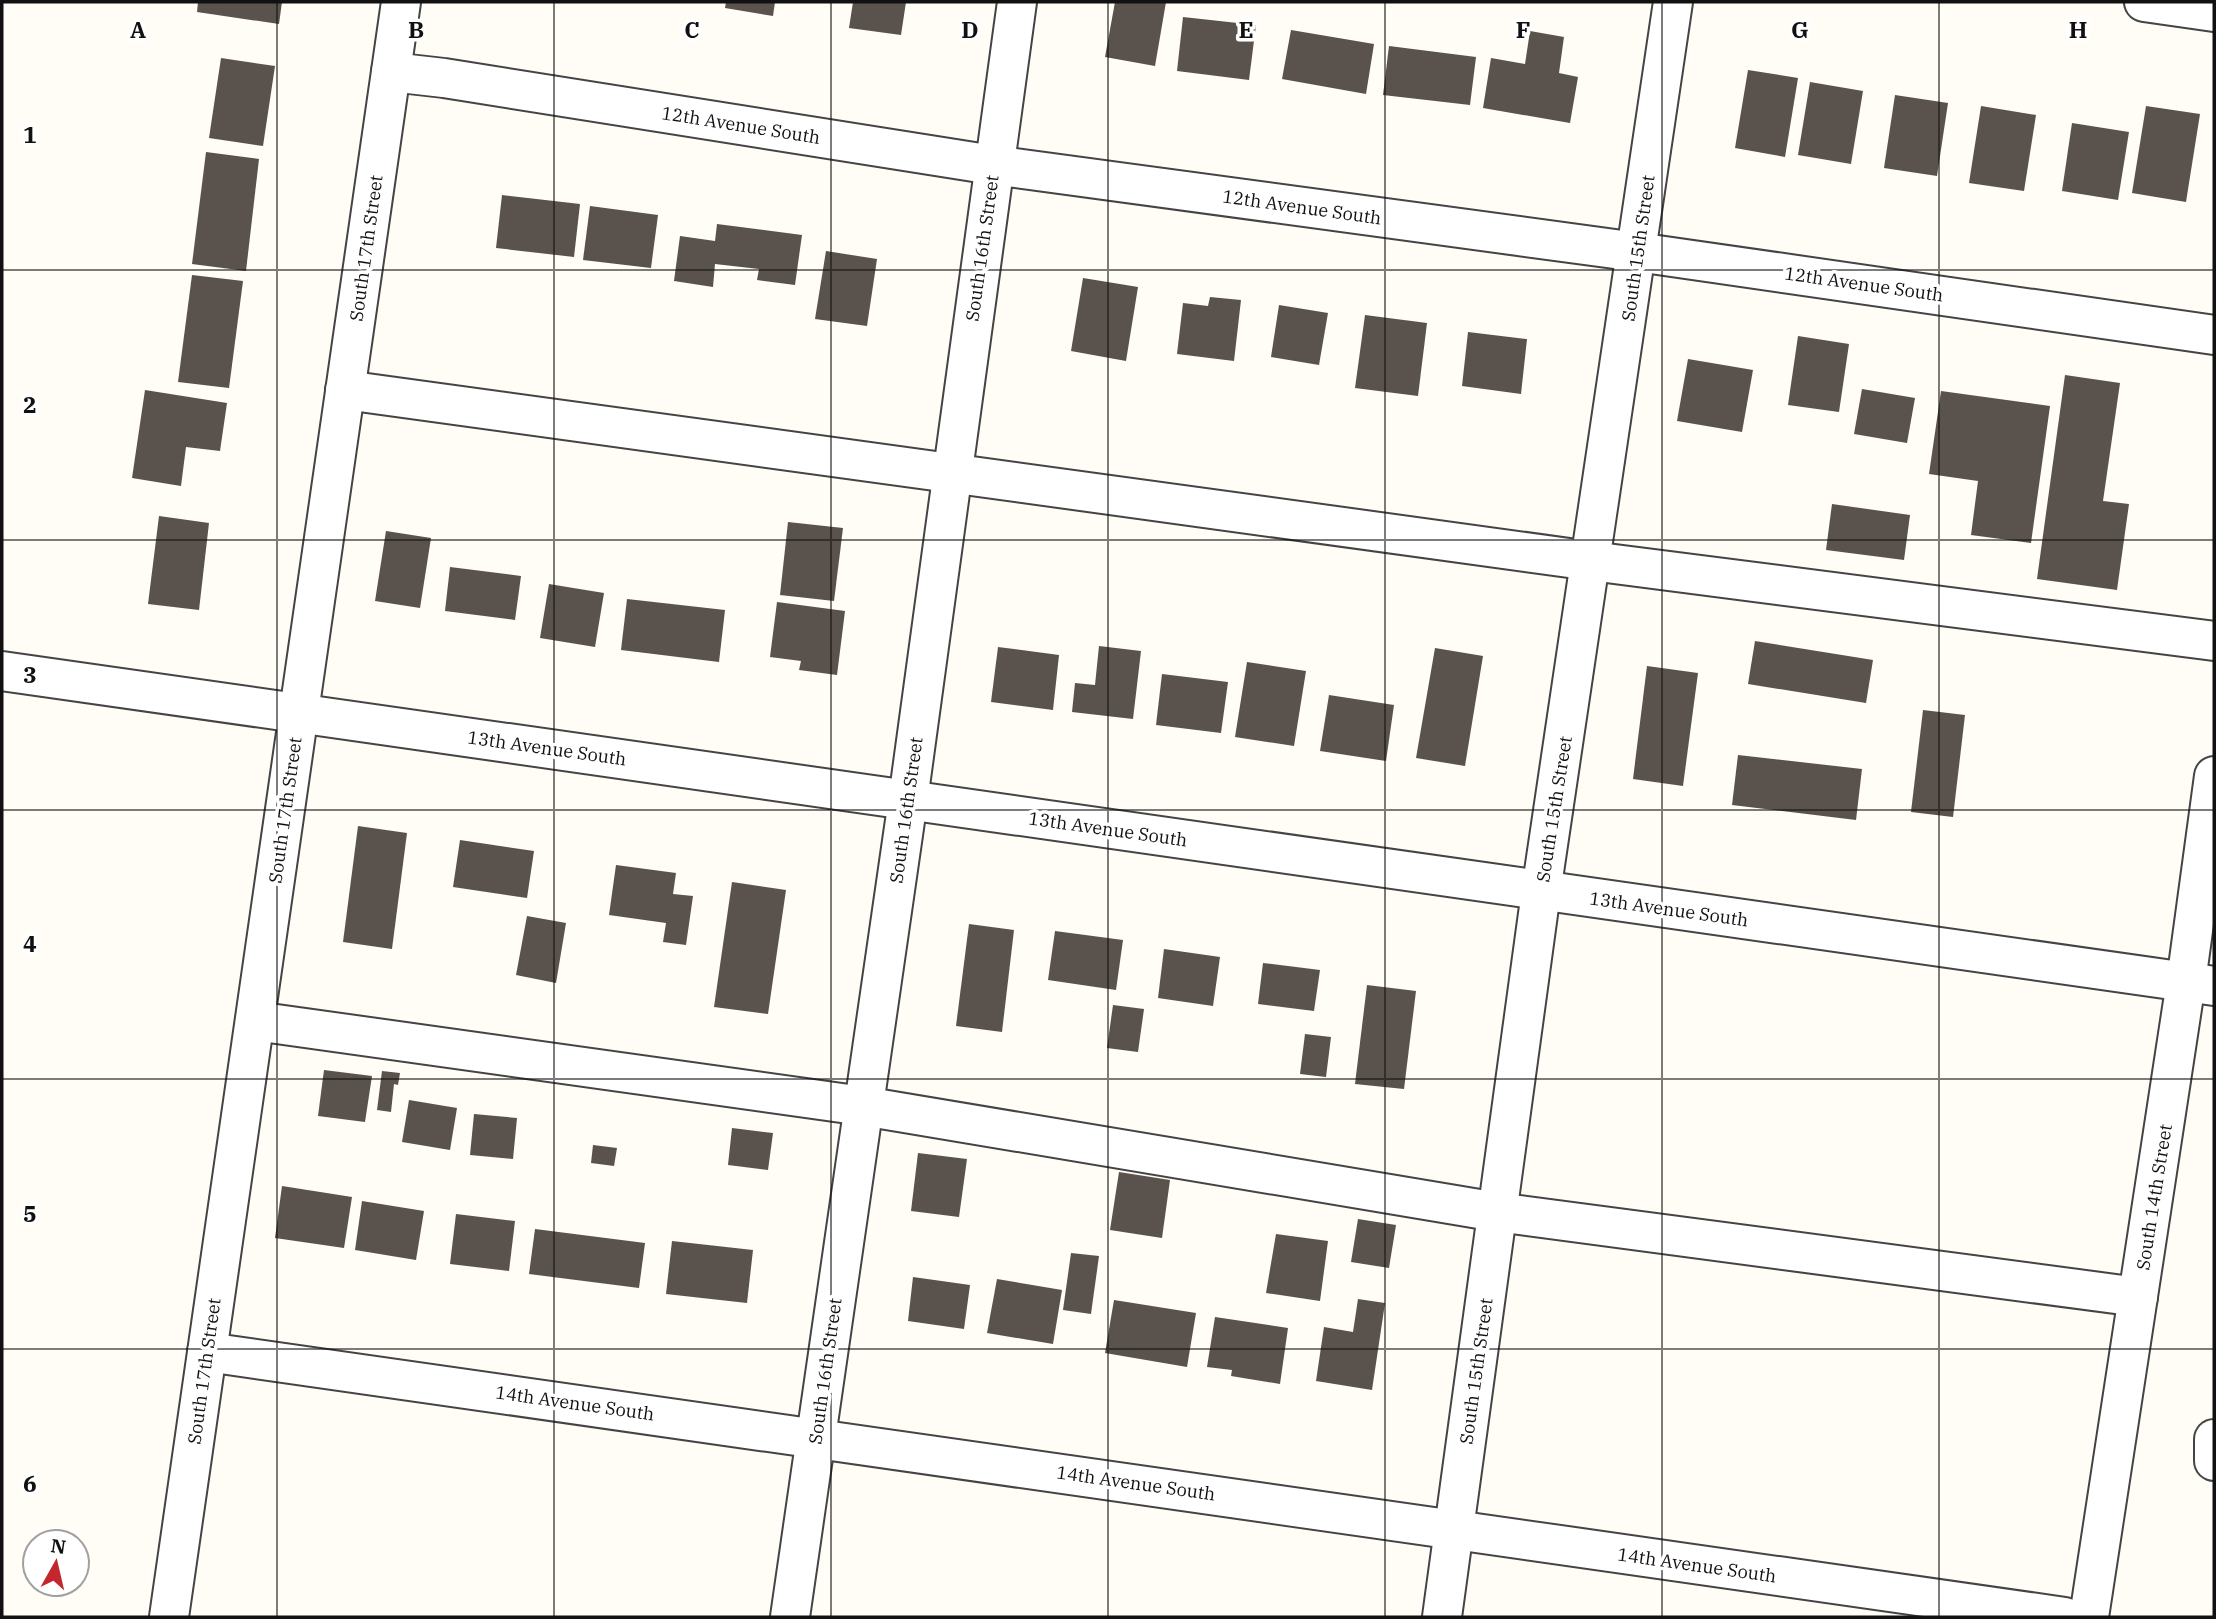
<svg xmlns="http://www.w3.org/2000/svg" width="2216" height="1619" font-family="'IBM Plex Serif',serif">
	<rect width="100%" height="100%" fill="#fffdf5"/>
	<g fill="#5a524d">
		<polygon points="198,2 282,2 279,24 197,12"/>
		<polygon points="726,2 775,2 773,16 725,8"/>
		<polygon points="853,2 906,2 901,35 849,28"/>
		<polygon points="1115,2 1166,2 1155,66 1105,57"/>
		<polygon points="1183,17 1256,25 1249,80 1177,71"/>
		<polygon points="1291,30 1374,44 1366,94 1282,79"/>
		<polygon points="1530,31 1564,37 1559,73 1578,77 1570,123 1483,108 1491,58 1525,64"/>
		<polygon points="1389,46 1476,57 1470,105 1383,95"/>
		<polygon points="221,58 275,66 263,146 209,138"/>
		<polygon points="1748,70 1798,78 1785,157 1735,148"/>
		<polygon points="1810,82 1863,91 1851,164 1798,155"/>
		<polygon points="1895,95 1948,103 1937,176 1884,168"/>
		<polygon points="1981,106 2036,115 2024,191 1969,183"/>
		<polygon points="2146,106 2200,114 2186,202 2132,193"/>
		<polygon points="2072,123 2129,132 2118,200 2062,191"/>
		<polygon points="206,152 259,159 246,271 192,264"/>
		<polygon points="502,195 580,204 574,257 496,248"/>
		<polygon points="590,206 658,215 651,268 583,260"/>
		<polygon points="717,224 802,235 795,285 757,280 759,269 715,264 713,287 674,281 680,236 715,241"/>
		<polygon points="826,251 877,259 867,326 815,319"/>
		<polygon points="192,275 243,281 229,388 178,382"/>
		<polygon points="1083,278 1138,287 1126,361 1071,351"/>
		<polygon points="1210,297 1241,300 1234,361 1177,354 1183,303 1208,306"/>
		<polygon points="1279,305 1328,313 1319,365 1271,357"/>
		<polygon points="1365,315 1427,323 1418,396 1355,388"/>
		<polygon points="1468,332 1527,339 1521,394 1462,386"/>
		<polygon points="1798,336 1849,344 1839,412 1788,405"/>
		<polygon points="1688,359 1753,370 1742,432 1677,421"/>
		<polygon points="2065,375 2120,383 2103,501 2129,504 2117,590 2037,579"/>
		<polygon points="1862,389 1915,398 1907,443 1854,434"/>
		<polygon points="145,390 227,403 220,451 186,447 181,486 132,478"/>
		<polygon points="1941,391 2050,406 2031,543 1971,535 1978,481 1929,474"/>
		<polygon points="1832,504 1910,515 1904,560 1826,550"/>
		<polygon points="159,516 209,523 199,610 148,604"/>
		<polygon points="788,522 843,528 834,601 780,595"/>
		<polygon points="386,531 431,538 420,608 375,601"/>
		<polygon points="450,567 521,576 515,620 445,611"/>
		<polygon points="549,584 604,593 595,647 540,638"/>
		<polygon points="627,599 725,610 719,662 621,650"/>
		<polygon points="777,602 845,611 837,675 799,670 801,661 770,657"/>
		<polygon points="1755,641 1873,660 1866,703 1748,684"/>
		<polygon points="1099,646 1141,651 1133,719 1072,712 1075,683 1095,685"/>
		<polygon points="998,647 1059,655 1053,710 991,702"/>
		<polygon points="1435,648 1483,656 1465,766 1416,758"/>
		<polygon points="1247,662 1306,671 1294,746 1235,737"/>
		<polygon points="1647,666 1698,673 1683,786 1633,779"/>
		<polygon points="1162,674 1228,682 1221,733 1156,725"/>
		<polygon points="1329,695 1394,705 1386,761 1320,751"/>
		<polygon points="1923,710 1965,715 1953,817 1911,812"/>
		<polygon points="1738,755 1862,769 1856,820 1732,805"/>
		<polygon points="358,826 407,833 392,949 343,942"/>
		<polygon points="460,840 534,851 527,898 453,887"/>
		<polygon points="616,865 676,873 673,894 693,896 686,945 663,942 666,923 609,915"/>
		<polygon points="732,882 786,890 768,1014 714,1007"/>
		<polygon points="527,916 566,923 556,983 516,975"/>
		<polygon points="969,924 1014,930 1002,1032 956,1026"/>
		<polygon points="1055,931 1123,940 1116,990 1048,980"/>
		<polygon points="1164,949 1220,957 1213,1006 1158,998"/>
		<polygon points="1263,963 1320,970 1314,1011 1258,1004"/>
		<polygon points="1367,985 1416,991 1404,1089 1355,1084"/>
		<polygon points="1113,1005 1144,1009 1138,1052 1107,1048"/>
		<polygon points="1305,1034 1331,1037 1326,1077 1300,1074"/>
		<polygon points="324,1070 372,1076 365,1122 318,1116"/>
		<polygon points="382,1071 400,1073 398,1085 394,1084 391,1112 377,1110"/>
		<polygon points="409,1100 457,1108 450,1150 402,1142"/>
		<polygon points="474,1114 517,1118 513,1159 470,1155"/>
		<polygon points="732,1128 773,1133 768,1170 728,1165"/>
		<polygon points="593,1145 617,1148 614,1166 591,1163"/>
		<polygon points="918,1153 967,1159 959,1217 911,1211"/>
		<polygon points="1119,1172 1170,1180 1162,1238 1110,1230"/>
		<polygon points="282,1186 352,1197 344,1248 275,1238"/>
		<polygon points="362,1201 424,1211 416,1260 355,1250"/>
		<polygon points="456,1214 515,1221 509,1271 450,1264"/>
		<polygon points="1358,1219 1396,1225 1389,1268 1351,1262"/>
		<polygon points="535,1229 645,1243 639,1288 529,1274"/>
		<polygon points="1276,1234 1328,1241 1320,1301 1266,1293"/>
		<polygon points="672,1241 753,1250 747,1303 666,1294"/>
		<polygon points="1071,1253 1099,1256 1091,1314 1063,1310"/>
		<polygon points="913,1277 970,1285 964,1329 908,1321"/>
		<polygon points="997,1279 1062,1290 1053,1344 987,1333"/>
		<polygon points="1358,1299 1385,1303 1372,1390 1316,1381 1324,1327 1353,1332"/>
		<polygon points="1114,1300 1196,1313 1187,1367 1105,1353"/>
		<polygon points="1215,1317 1288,1328 1280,1384 1231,1376 1232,1370 1207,1367"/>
	</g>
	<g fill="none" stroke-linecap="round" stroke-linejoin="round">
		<defs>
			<g id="minor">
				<polyline points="2144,2 2214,12"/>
				<polyline points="391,72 444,78 993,165 1637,252 2214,335"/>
				<polyline points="345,390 1591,561 2214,641"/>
				<polyline points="2,671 2214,986"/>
				<polyline points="255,1021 863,1106 1497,1212 2138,1297"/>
				<polyline points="207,1352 2065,1617"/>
				<polyline points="2214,1439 2214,1461"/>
				<polyline points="169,1617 401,2"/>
				<polyline points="790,1617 908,800 1017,2"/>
				<polyline points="1442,1617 1541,892 1673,2"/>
				<polyline points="2089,1617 2186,982 2214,776"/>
			</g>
		</defs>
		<use href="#minor" stroke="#444" stroke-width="42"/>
		<use href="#minor" stroke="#fff" stroke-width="38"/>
	</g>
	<path fill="none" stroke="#111" stroke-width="2" stroke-opacity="0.55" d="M277,2V1617M554,2V1617M831,2V1617M1108,2V1617M1385,2V1617M1662,2V1617M1939,2V1617M2,270H2214M2,540H2214M2,810H2214M2,1079H2214M2,1349H2214"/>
	<g text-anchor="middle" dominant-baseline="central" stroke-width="7" stroke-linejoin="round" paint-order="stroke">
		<g font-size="18" fill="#111" stroke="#fff">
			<text transform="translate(741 125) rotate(9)">12th Avenue South</text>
			<text transform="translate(1302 207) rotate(8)">12th Avenue South</text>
			<text transform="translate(366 248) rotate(-82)">South 17th Street</text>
			<text transform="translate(982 248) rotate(-82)">South 16th Street</text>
			<text transform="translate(1638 248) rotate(-82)">South 15th Street</text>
			<text transform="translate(1864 284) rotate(8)">12th Avenue South</text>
			<text transform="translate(547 748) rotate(8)">13th Avenue South</text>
			<text transform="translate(1554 809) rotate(-81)">South 15th Street</text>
			<text transform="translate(285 810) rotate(-82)">South 17th Street</text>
			<text transform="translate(906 810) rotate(-82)">South 16th Street</text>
			<text transform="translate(1108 829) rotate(8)">13th Avenue South</text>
			<text transform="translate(1669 909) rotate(8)">13th Avenue South</text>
			<text transform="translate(2154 1197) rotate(-81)">South 14th Street</text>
			<text transform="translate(204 1371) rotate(-82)">South 17th Street</text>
			<text transform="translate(825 1371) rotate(-82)">South 16th Street</text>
			<text transform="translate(1476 1371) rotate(-82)">South 15th Street</text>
			<text transform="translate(575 1403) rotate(8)">14th Avenue South</text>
			<text transform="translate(1136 1483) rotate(8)">14th Avenue South</text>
			<text transform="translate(1697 1565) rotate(8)">14th Avenue South</text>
		</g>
	</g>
	<g font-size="23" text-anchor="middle" font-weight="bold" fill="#111" stroke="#fff" stroke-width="7" stroke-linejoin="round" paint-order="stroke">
		<text x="138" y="38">A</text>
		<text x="416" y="38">B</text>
		<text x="692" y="38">C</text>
		<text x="970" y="38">D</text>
		<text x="1246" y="38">E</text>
		<text x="1523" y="38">F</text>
		<text x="1800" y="38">G</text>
		<text x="2078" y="38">H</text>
		<text x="30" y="143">1</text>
		<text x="30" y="413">2</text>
		<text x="30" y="683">3</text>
		<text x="30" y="952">4</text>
		<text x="30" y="1222">5</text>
		<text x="30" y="1492">6</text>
	</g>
	<rect width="2216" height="1619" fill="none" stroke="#111111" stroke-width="7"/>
	<g transform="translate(56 1563) rotate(8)"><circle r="33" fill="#ffffff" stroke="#a0a0a0" stroke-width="2"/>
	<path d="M0-5L12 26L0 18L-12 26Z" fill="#c4262e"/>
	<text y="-10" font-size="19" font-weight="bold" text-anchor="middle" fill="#111111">N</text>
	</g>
</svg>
